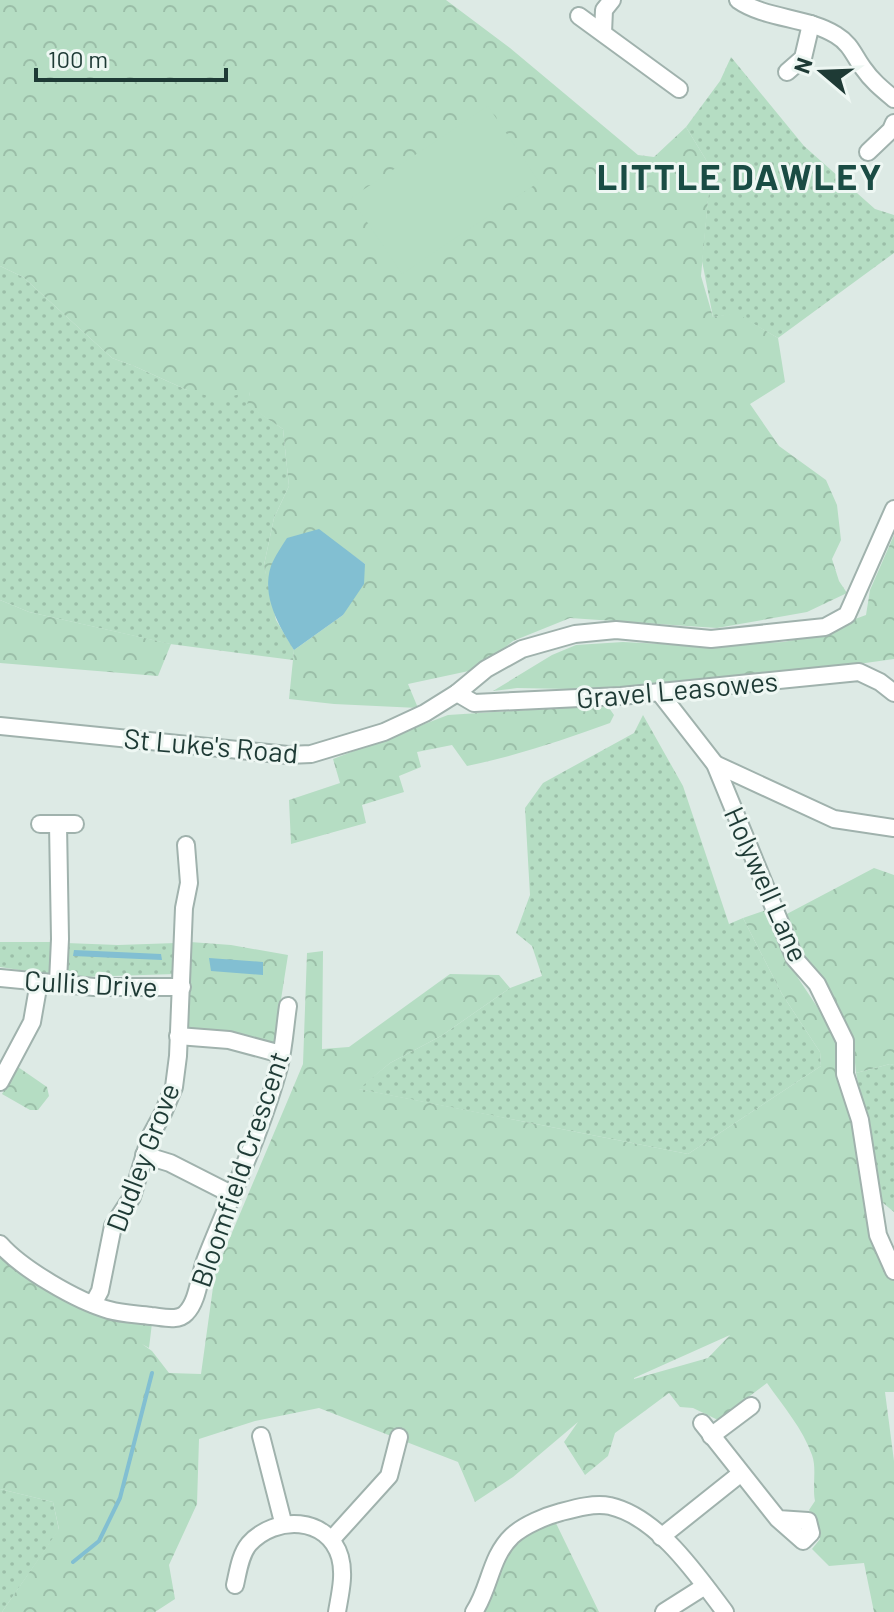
<svg xmlns="http://www.w3.org/2000/svg" width="894" height="1612" font-family="Barlow,sans-serif">
	<defs>
		<pattern id="grass-dots" width="8" height="8" patternUnits="userSpaceOnUse" patternTransform="scale(2)"><rect width="8" height="8" fill="#b5ddc3"/><path d="M2 2h.1M6 6h.1" fill="none" stroke="#9bbea8" stroke-width="1.8" stroke-linecap="round"/></pattern>
		<pattern id="forest-crowns" width="20" height="18" patternUnits="userSpaceOnUse" patternTransform="scale(2)"><rect width="20" height="18" fill="#b5ddc3"/><path d="M2 6a3 3 0 1 1 6 0M12 15a3 3 0 1 1 6 0" fill="none" stroke="#9bbea8"/></pattern>
	</defs>
	<rect width="100%" height="100%" fill="#ddeae5"/>
	<g fill="url(#grass-dots)">
		<polygon points="731,57 804,146 875,209 894,215 894,253 778,338 736,314 713,317 702,261 711,168 686,127 720,81"/>
		<polygon points="0,266 23,277 112,358 134,366 187,390 250,392 248,405 283,429 289,486 274,518 264,565 276,620 294,650 293,660 170,644 29,612 0,600"/>
		<polygon points="643,715 683,786 729,924 743,918 782,994 820,1052 821,1066 688,1154 358,1089 390,1063 441,1036 510,988 542,976 532,946 516,933 530,895 525,808 543,783 634,733"/>
		<polygon points="0,942 54,942 55,971 46,974 0,967"/>
		<polygon points="66,943 118,945 176,943 176,974 79,977 68,975"/>
		<polygon points="890,1064 894,1065 894,1212 877,1198 870,1144 856,1073"/>
		<polygon points="0,1489 53,1502 59,1530 2,1612 0,1612"/>
	</g>
	<g fill="url(#forest-crowns)" fill-rule="evenodd">
		<polygon points="0,0 446,0 510,48 638,155 654,157 686,127 711,168 701,276 713,317 736,313 778,338 785,382 750,404 779,446 826,480 837,505 841,540 832,559 839,581 847,593 807,612 717,628 570,618 513,641 478,669 408,684 418,708 334,704 289,699 294,650 343,615 365,564 351,554 272,566 268,587 264,565 274,518 289,486 283,429 247,405 250,392 219,399 187,390 134,366 112,358 23,277 0,266"/>
		<polygon points="894,535 894,659 772,676 623,690 517,688 493,691 552,655 576,645 623,642 704,646 784,642 806,637 866,615 870,590"/>
		<polygon points="0,600 29,612 171,644 158,676 0,663"/>
		<path d="M607,705L614,715L610,723C563,740 516,756 467,766L452,745L417,752L421,767L399,776L404,792L362,805L366,823L291,844L289,800L340,783L333,759L448,715Z"/>
		<polygon points="874,868 894,875 894,1065 890,1064 856,1073 853,1042 783,916"/>
		<path d="M766,910L798,978L826,1020L838,1046L894,1271V1392H885L894,1461V1612H874L864,1563L829,1566L812,1549L820,1539L819,1530L809,1510L815,1501C812,1486 817,1469 812,1455C803,1429 783,1406 767,1383L718,1420L693,1408L680,1407L669,1393L615,1433L608,1456L585,1475L564,1442L578,1422L513,1477L475,1502L458,1462L319,1408L255,1421L199,1439L197,1504L169,1565L175,1599L155,1612H2L59,1529L53,1502L0,1489V1249L58,1288L152,1323L149,1348L142,1344L152,1351L169,1373L201,1374L215,1273L303,1064L307,953L323,951L322,1049L349,1047L450,974L499,975L510,988L441,1036L390,1063L359,1089L688,1154L821,1066L820,1052L782,994L743,918ZM730,1335L708,1358L634,1379V1378Z"/>
		<polygon points="190,942 231,945 288,955 274,1044 228,1032 187,1028"/>
		<polygon points="18,1067 47,1087 49,1096 38,1110 30,1110 2,1094"/>
		<path d="M553,1517L599,1612H484C491,1598 494,1585 500,1570C510,1545 532,1532 553,1517Z"/>
	</g>
	<polygon fill="#b5ddc3" points="488,106 539,182 402,274 351,198"/>
	<g fill="#82bfd2">
		<path d="M319,529L365,564L364,584L343,615L294,650C279,626 261,596 271,566C275,556 282,546 287,538Z"/>
		<polygon points="74,950 161,954 162,960 73,956"/>
		<polygon points="209,958 263,962 263,975 211,971"/>
	</g>
	<g fill="none" stroke-linecap="round" stroke-linejoin="round">
		<polyline stroke="#82bfd2" stroke-width="4" points="73,1562 99,1541 120,1498 152,1373"/>
		<defs>
			<g id="minor">
				<path d="M738,0C765,19 807,17 836,35C851,44 854,56 863,68C872,81 882,89 894,99"/>
				<polyline points="579,16 679,89"/>
				<polyline points="603,33 604,10 612,0"/>
				<polyline points="787,72 803,58 811,24"/>
				<polyline points="868,152 891,130 894,123"/>
				<polyline points="659,692 715,764 795,959 817,984 845,1041 845,1074 860,1120 878,1235 894,1271"/>
				<polyline points="457,693 474,703 621,696 859,672 880,682 894,693"/>
				<polyline points="0,726 288,755 311,754 384,732 425,713 457,693 486,669 522,649 575,634 616,630 711,639 825,627 847,615 894,509"/>
				<polyline points="715,764 834,819 894,828"/>
				<polyline points="40,824 75,824"/>
				<polyline points="58,824 60,939 58,982"/>
				<polyline points="0,978 94,987 182,987"/>
				<polyline points="178,1036 229,1040 281,1054"/>
				<polyline points="0,1082 32,1022 39,982"/>
				<polyline points="144,1155 170,1163 231,1194"/>
				<path d="M0,1244C22,1269 77,1301 109,1310C123,1314 137,1314 151,1316C162,1317 178,1322 186,1313C198,1301 199,1277 205,1261C230,1197 261,1134 279,1067C284,1047 285,1026 288,1006"/>
				<polyline points="93,1304 100,1291 113,1226 132,1197 150,1137 163,1113 174,1087 178,1056 184,908 189,883 186,845"/>
				<polyline points="702,1423 778,1519 803,1541 811,1533 808,1521 778,1519"/>
				<polyline points="261,1436 283,1522"/>
				<polyline points="711,1436 751,1406"/>
				<polyline points="661,1537 740,1474"/>
				<polyline points="332,1539 389,1476 399,1437"/>
				<path d="M235,1585C238,1572 240,1555 249,1544C275,1515 328,1516 340,1557C345,1575 340,1594 337,1612"/>
				<path d="M474,1612C490,1588 490,1557 512,1536C524,1525 546,1516 561,1512C576,1508 594,1503 610,1506C658,1517 697,1575 725,1612"/>
				<polyline points="664,1612 705,1586"/>
			</g>
		</defs>
		<use href="#minor" stroke="#a0b2ad" stroke-width="20"/>
		<use href="#minor" stroke="#fff" stroke-width="16"/>
	</g>
	<g text-anchor="middle" dominant-baseline="central" stroke-width="6" stroke-linejoin="round" paint-order="stroke">
		<g font-size="28" fill="#1e3a35" stroke="#eef7f3">
			<text transform="translate(677 689) rotate(-5)">Gravel Leasowes</text>
			<text transform="translate(211 745) rotate(5)">St Luke's Road</text>
			<text transform="translate(767 884) rotate(66)">Holywell Lane</text>
			<text transform="translate(91 983) rotate(3)">Cullis Drive</text>
			<text transform="translate(142 1157) rotate(-69)">Dudley Grove</text>
			<text transform="translate(239 1169) rotate(-71)">Bloomfield Crescent</text>
		</g>
		<g font-size="36" font-weight="bold" letter-spacing="2" fill="#1a4c44" stroke="#eef7f3">
			<text x="740" y="175">LITTLE DAWLEY</text>
		</g>
	</g>
	<g transform="translate(822 72) rotate(289)" stroke="#eef7f3" stroke-width="6" paint-order="stroke">
	<path d="M0-6L14 30L0 20L-14 30Z" fill="#1e3a35"/>
	<text y="-12" font-size="22" font-weight="bold" text-anchor="middle" fill="#1e3a35">N</text>
	</g>
	<path d="M36 68v12h190v-12" fill="none" stroke="#1e3a35" stroke-width="4"/>
	<text x="48" y="68" font-size="24" fill="#1e3a35" stroke="#eef7f3" stroke-width="6" paint-order="stroke">100 m</text>
</svg>
